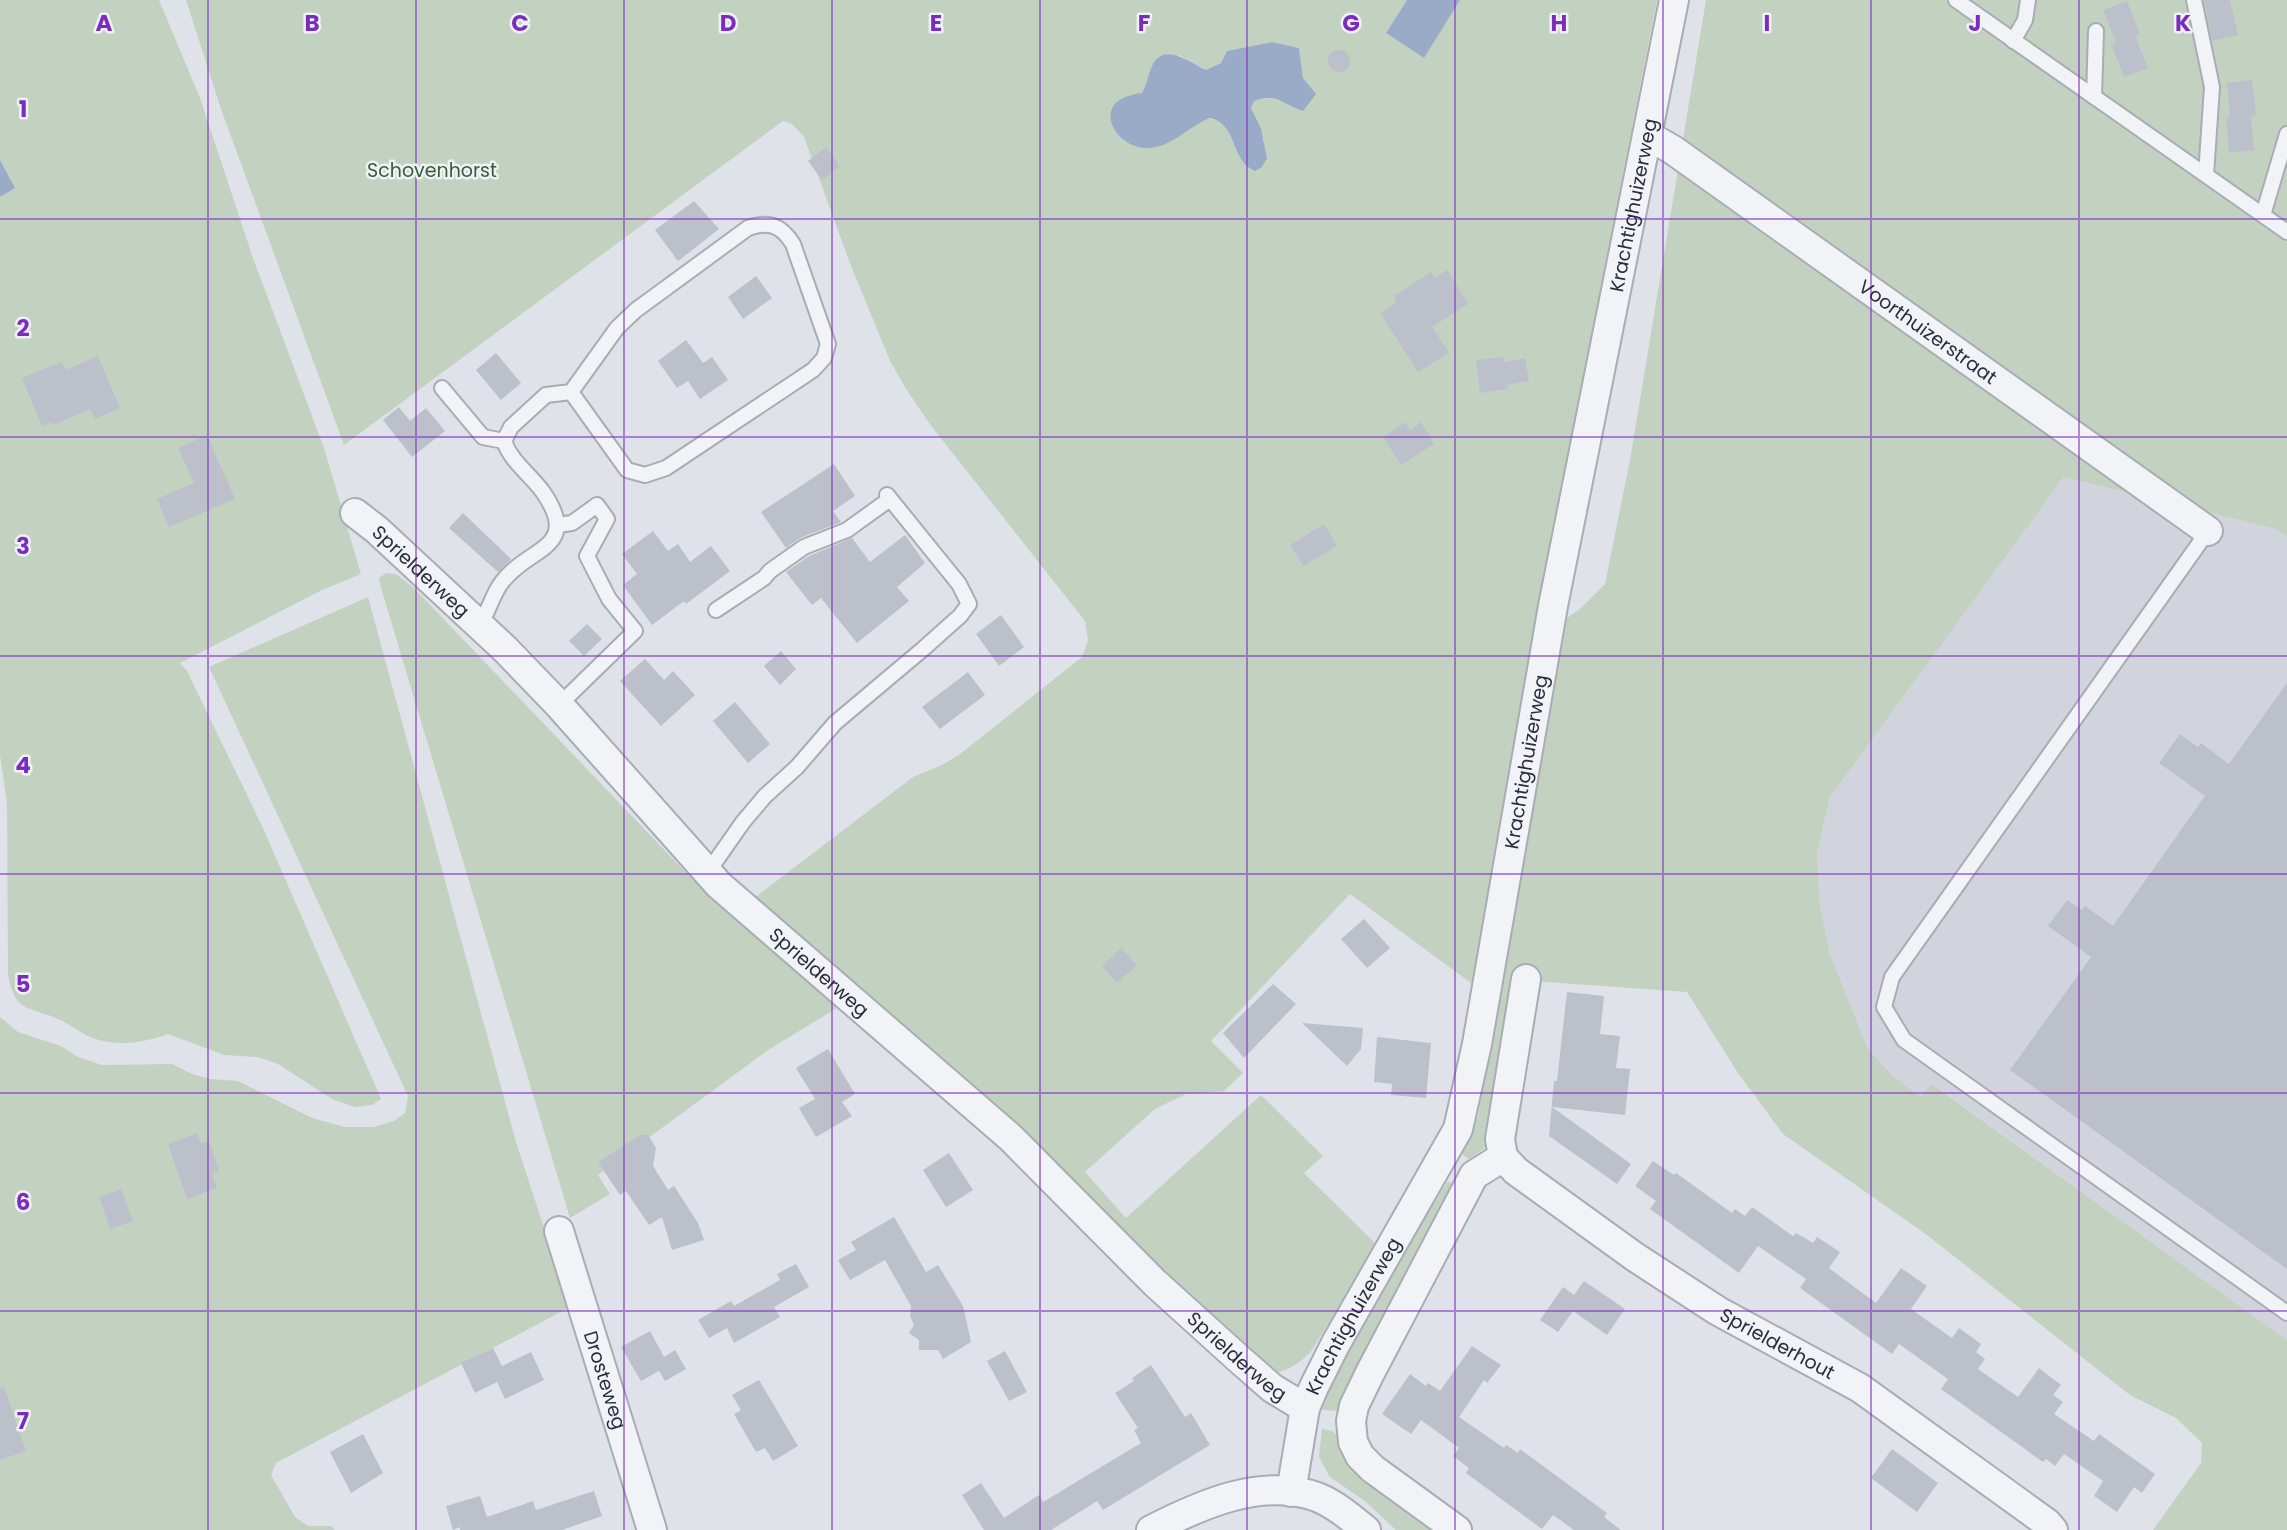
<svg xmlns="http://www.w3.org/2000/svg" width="2287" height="1530" font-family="Poppins,sans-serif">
	<rect width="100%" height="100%" fill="#dfe2e8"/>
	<polygon fill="#d1d4dd" points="2064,477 2276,529 2287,536 2287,1340 1933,1084 1922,1096 1893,1076 1868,1049 1830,954 1820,907 1817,852 1830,797"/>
	<g fill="#c3d2c0" fill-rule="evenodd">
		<path d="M0,0H159L200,98L253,258L324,448L361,574L322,590L180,663L187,671L263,828L381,1099L372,1105L355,1107L332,1099L278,1064L258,1057L224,1055L168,1034C140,1044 111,1048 84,1034C75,1029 66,1022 56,1018C28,1007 15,1012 8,975L7,804L0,755V197L14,188L0,160Z"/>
		<path d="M186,0H1407L1386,33L1424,57L1460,0H1657L1527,665L1475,986L1350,894L1211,1041L1243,1073L1224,1091L1186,1094L1155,1109L1085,1172L1126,1218L1261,1095L1323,1156L1304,1173L1377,1245L1310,1353C1299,1363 1291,1369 1276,1373L1252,1361L1017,1128L937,1055L840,980L749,902L913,777L944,764L960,754L1082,657L1088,641L1085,621L932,427L908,392L891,363L851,266L804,137L792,124L783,121L344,445L221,109ZM1272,42L1299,48L1303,78L1315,94L1299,110C1283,101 1272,94 1254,101L1251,108L1265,143L1233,141C1226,126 1218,114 1201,121L1128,95L1142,94L1152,66L1179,55L1206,70L1221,63L1227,51Z"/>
		<polygon points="1706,0 2287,0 2287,536 2276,529 2064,477 1830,797 1817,852 1820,907 1830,954 1868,1049 1893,1076 1921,1096 1932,1084 2287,1340 2287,1530 2153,1530 2201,1463 2202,1443 2176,1418 2130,1395 1927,1235 1783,1134 1738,1073 1687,992 1516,980 1491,1128 1484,1149 1469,1159 1463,1155 1462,1150 1478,1117 1563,621 1581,608 1605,584 1630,460"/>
		<polygon points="386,573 396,574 414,588 694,881 837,1008 768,1050 598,1175 610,1194 570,1218 381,588 379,578"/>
		<polygon points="368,597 516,1142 570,1307 276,1463 271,1475 295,1517 308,1526 331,1526 335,1530 0,1530 0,1017 18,1032 61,1046 78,1057 102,1065 172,1064 192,1074 210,1079 238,1081 312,1118 345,1127 373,1127 394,1121 405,1113 408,1096 209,667"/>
		<polygon points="1447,1182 1462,1185 1341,1411 1323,1410 1320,1407 1359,1327"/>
		<polygon points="1322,1429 1332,1431 1441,1530 1396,1530 1366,1502 1330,1477 1319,1457"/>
	</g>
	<g fill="#9aabc8">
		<polygon points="1407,0 1460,0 1424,58 1386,33"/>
		<path d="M1272,42L1299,48L1303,78L1316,94L1303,111C1283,105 1277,92 1254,101L1251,108L1261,129L1267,158L1262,167L1255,171C1230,161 1238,124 1210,118C1187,127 1171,149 1145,148C1113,146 1088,99 1142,93C1146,85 1148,75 1152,66C1163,41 1190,62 1206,70L1221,63L1227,51Z"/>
		<polygon points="0,160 15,188 0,197"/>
	</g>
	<g fill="#bcc0cb">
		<polygon points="2204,0 2230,0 2238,35 2212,41"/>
		<polygon points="2127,1 2140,34 2135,36 2148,68 2124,77 2111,44 2116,43 2103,10"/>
		<circle cx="1339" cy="61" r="11"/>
		<polygon points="2252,80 2256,115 2251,116 2254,150 2229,153 2226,117 2230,117 2227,83"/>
		<polygon points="826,147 840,166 822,180 808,161"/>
		<polygon points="694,201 719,229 678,261 655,230"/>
		<polygon points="1447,270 1468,304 1432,327 1449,353 1418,372 1380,313 1397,302 1394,296 1431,272 1435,278"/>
		<polygon points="756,276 772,298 743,319 728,297"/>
		<polygon points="686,340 703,363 712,357 728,380 700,399 688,381 677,388 658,361"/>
		<polygon points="496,353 521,383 501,400 476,370"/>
		<polygon points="98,356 120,408 95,419 90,409 53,425 52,422 42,426 22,378 61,362 66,370"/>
		<polygon points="1503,357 1504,362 1525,358 1529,381 1507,385 1508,389 1480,393 1476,360"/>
		<polygon points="399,407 410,421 426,408 445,431 412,457 383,420"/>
		<polygon points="1406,422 1410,430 1421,422 1434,444 1401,465 1383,437"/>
		<polygon points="207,435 235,499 169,527 157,499 194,483 178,448"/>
		<polygon points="834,464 855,496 833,511 841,522 800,538 786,548 761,512"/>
		<polygon points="463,513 511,559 498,572 449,528"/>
		<polygon points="1324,524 1337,546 1303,566 1290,545"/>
		<polygon points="653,531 668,551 678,544 690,562 711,546 730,571 686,604 684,601 652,625 623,585 637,574 622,554"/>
		<polygon points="905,535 925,563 897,587 909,601 857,643 821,598 812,605 786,572 809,556 852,538 870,562"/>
		<polygon points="1001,615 1024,647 999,666 976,634"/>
		<polygon points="587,624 602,639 584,656 569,641"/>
		<polygon points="781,651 796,669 780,685 764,666"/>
		<polygon points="645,659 664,680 673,671 695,695 661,726 620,681"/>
		<polygon points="968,672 985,695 940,729 922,707"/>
		<polygon points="2287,683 2287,1269 2010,1070 2091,957 2048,926 2067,900 2082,910 2085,906 2113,926 2205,796 2159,763 2180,734 2198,747 2201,743 2229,764"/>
		<polygon points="735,702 770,744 748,763 713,721"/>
		<polygon points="1364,919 1390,948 1367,968 1341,939"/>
		<polygon points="1121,948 1137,965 1117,983 1102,966"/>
		<polygon points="1273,984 1296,1004 1244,1058 1223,1033"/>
		<polygon points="1567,992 1604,996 1600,1034 1620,1036 1616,1068 1630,1069 1625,1115 1552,1107 1631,1164 1617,1184 1549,1136 1554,1081 1557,1081"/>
		<polygon points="1302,1023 1363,1028 1361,1049 1347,1066"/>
		<polygon points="1377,1037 1431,1043 1426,1098 1391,1095 1392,1084 1374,1082"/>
		<polygon points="828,1049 855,1094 842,1102 852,1116 816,1137 799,1108 815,1099 796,1068"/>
		<polygon points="197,1133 201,1143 209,1141 219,1171 212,1174 217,1188 187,1199 168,1144"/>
		<polygon points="640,1135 648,1135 656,1148 653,1166 668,1190 674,1186 698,1223 704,1240 672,1250 662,1217 649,1225 626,1191 620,1195 598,1162"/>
		<polygon points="949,1153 973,1190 946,1207 923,1170"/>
		<polygon points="1653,1161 1674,1175 1676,1173 1732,1213 1735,1209 1745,1216 1752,1207 1793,1236 1796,1233 1813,1243 1817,1237 1840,1252 1829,1268 1876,1303 1901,1268 1927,1286 1911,1309 1952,1338 1959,1328 1981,1344 1976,1352 1985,1359 1978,1369 2018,1397 2039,1368 2061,1385 2053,1395 2063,1402 2054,1414 2094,1441 2099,1434 2155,1474 2142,1493 2134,1487 2117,1512 2094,1496 2103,1481 2064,1454 2055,1466 2046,1459 2043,1462 1941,1389 1948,1379 1899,1344 1892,1354 1800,1288 1806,1279 1758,1246 1739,1273 1650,1209 1656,1201 1635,1186"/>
		<polygon points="121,1189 133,1221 110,1229 99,1197"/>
		<polygon points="894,1217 926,1272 938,1265 963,1306 971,1342 943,1359 938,1350 919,1350 919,1340 909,1333 914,1325 910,1316 911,1306 885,1260 850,1280 838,1260 856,1250 851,1242"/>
		<polygon points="796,1264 809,1287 774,1307 780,1317 734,1343 727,1328 709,1338 698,1320 731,1301 734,1306 780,1280 777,1274"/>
		<polygon points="1584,1281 1625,1309 1607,1335 1573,1311 1558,1332 1540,1320 1563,1287 1574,1295"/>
		<polygon points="650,1331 664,1357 675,1350 686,1369 665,1381 659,1371 641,1381 621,1347"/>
		<polygon points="1472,1346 1501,1365 1487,1383 1484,1380 1459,1417 1504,1448 1506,1445 1518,1453 1520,1449 1607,1513 1604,1517 1621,1530 1574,1530 1553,1515 1542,1529 1466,1473 1469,1468 1453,1456 1459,1448 1421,1420 1411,1434 1382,1414 1410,1374 1426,1386 1428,1383 1440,1391"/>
		<polygon points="493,1348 502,1366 531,1352 544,1380 505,1399 497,1382 475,1393 461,1363"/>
		<polygon points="1005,1351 1027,1392 1009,1401 987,1361"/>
		<polygon points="1151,1365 1185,1417 1191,1413 1210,1445 1103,1510 1097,1501 1051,1530 984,1530 962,1495 981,1483 1004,1518 1039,1495 1043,1502 1141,1443 1134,1430 1138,1428 1115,1393 1134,1381 1132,1378"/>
		<polygon points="759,1380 798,1446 773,1461 765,1448 756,1452 734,1414 741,1410 732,1395"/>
		<polygon points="4,1387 26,1451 0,1460 0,1388"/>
		<polygon points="363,1434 383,1473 351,1493 330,1452"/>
		<polygon points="1892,1449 1938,1483 1917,1512 1871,1478"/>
		<polygon points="594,1491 602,1516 562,1530 460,1530 460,1527 453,1530 446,1506 480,1496 487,1517 533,1501 536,1510"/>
	</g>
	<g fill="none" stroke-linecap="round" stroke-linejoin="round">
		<defs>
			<g id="service">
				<polyline points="1956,0 2287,232"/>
				<polyline points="2194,0 2212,87 2206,175"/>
				<polyline points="2013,41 2025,20 2028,0"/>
				<polyline points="2094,97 2096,31"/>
				<polyline points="2263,215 2287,134"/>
				<polyline points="442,388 483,437 504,441"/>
				<polyline points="557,525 572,523 597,505 607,519 587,556 609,599 635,631 559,705"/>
				<polyline points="2208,531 1892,977 1884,1007 1904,1040 2287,1313"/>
				<polyline points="716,610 764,578 770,571 804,547 847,530 890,499"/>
				<path d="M480,624C489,611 492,595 502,582C529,546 582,549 543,492C530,474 511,462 504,441L511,427L546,395L571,392L617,328L636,310L748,228C769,221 781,225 793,244L828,344L824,358L813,370L666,468L645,475L627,470L571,392"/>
				<polyline points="708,872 743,822 765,796 797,767 835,723 923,649 960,616 969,604 959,584 887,495"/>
			</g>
			<g id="minor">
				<path id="s1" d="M1647,135L1673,150L2208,531"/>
				<path id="s2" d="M355,513L377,530L505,649L559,705L719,885L1011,1138L1155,1283L1239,1359L1272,1388L1305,1408"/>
				<path id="s3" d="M1526,979L1500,1139L1503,1157L1516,1171L1635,1257L1718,1311L1860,1388L2047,1523L2053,1530"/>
				<path id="s4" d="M559,1231L652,1530"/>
				<path id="s5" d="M1291,1492L1305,1408L1314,1387L1336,1343L1458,1129L1477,1044L1553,606L1674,0"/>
				<path d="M1151,1530C1200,1505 1261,1477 1317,1497C1335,1504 1351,1518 1366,1530"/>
				<polyline points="1457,1530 1373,1469 1360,1456 1353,1442 1351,1421 1354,1406 1370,1373 1474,1175 1503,1157"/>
			</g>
		</defs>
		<use href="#service" stroke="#a8acb5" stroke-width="18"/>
		<use href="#minor" stroke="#a8acb5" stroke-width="32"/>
		<use href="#service" stroke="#f2f3f6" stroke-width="14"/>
		<use href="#minor" stroke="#f2f3f6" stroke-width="28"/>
	</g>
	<path fill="none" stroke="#7b2cbf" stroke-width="2" stroke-opacity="0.55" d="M208,0V1530M416,0V1530M624,0V1530M832,0V1530M1040,0V1530M1247,0V1530M1455,0V1530M1663,0V1530M1871,0V1530M2079,0V1530M0,219H2287M0,437H2287M0,656H2287M0,874H2287M0,1093H2287M0,1311H2287"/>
	<g text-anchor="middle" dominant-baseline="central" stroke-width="5" stroke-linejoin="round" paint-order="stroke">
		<g font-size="19" fill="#395b36" stroke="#eef1f6">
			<text x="432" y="170">Schovenhorst</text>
		</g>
		<g font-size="19" fill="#282e3f" stroke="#eef1f6">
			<text stroke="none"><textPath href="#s5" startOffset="1344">Krachtighuizerweg</textPath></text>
			<text stroke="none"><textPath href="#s1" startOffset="343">Voorthuizerstraat</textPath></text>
			<text stroke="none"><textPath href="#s2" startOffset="88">Sprielderweg</textPath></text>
			<text stroke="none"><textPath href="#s5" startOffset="777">Krachtighuizerweg</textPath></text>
			<text stroke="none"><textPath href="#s2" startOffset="654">Sprielderweg</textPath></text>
			<text stroke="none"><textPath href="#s5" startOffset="189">Krachtighuizerweg</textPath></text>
			<text stroke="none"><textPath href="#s3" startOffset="513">Sprielderhout</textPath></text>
			<text stroke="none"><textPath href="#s2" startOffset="1222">Sprielderweg</textPath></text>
			<text stroke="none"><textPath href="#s4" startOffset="156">Drosteweg</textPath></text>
		</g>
	</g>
	<g font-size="23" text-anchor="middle" font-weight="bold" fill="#7b2cbf" stroke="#eef1f6" stroke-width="5" stroke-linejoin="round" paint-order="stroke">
		<text x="104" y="31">A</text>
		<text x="312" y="31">B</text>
		<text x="520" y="31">C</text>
		<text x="728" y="31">D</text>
		<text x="936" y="31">E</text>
		<text x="1144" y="31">F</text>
		<text x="1351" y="31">G</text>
		<text x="1559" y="31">H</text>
		<text x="1767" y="31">I</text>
		<text x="1975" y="31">J</text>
		<text x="2183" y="31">K</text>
		<text x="23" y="117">1</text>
		<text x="23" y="336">2</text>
		<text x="23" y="554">3</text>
		<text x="23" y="773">4</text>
		<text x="23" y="992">5</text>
		<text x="23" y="1210">6</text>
		<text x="23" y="1429">7</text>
	</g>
</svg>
